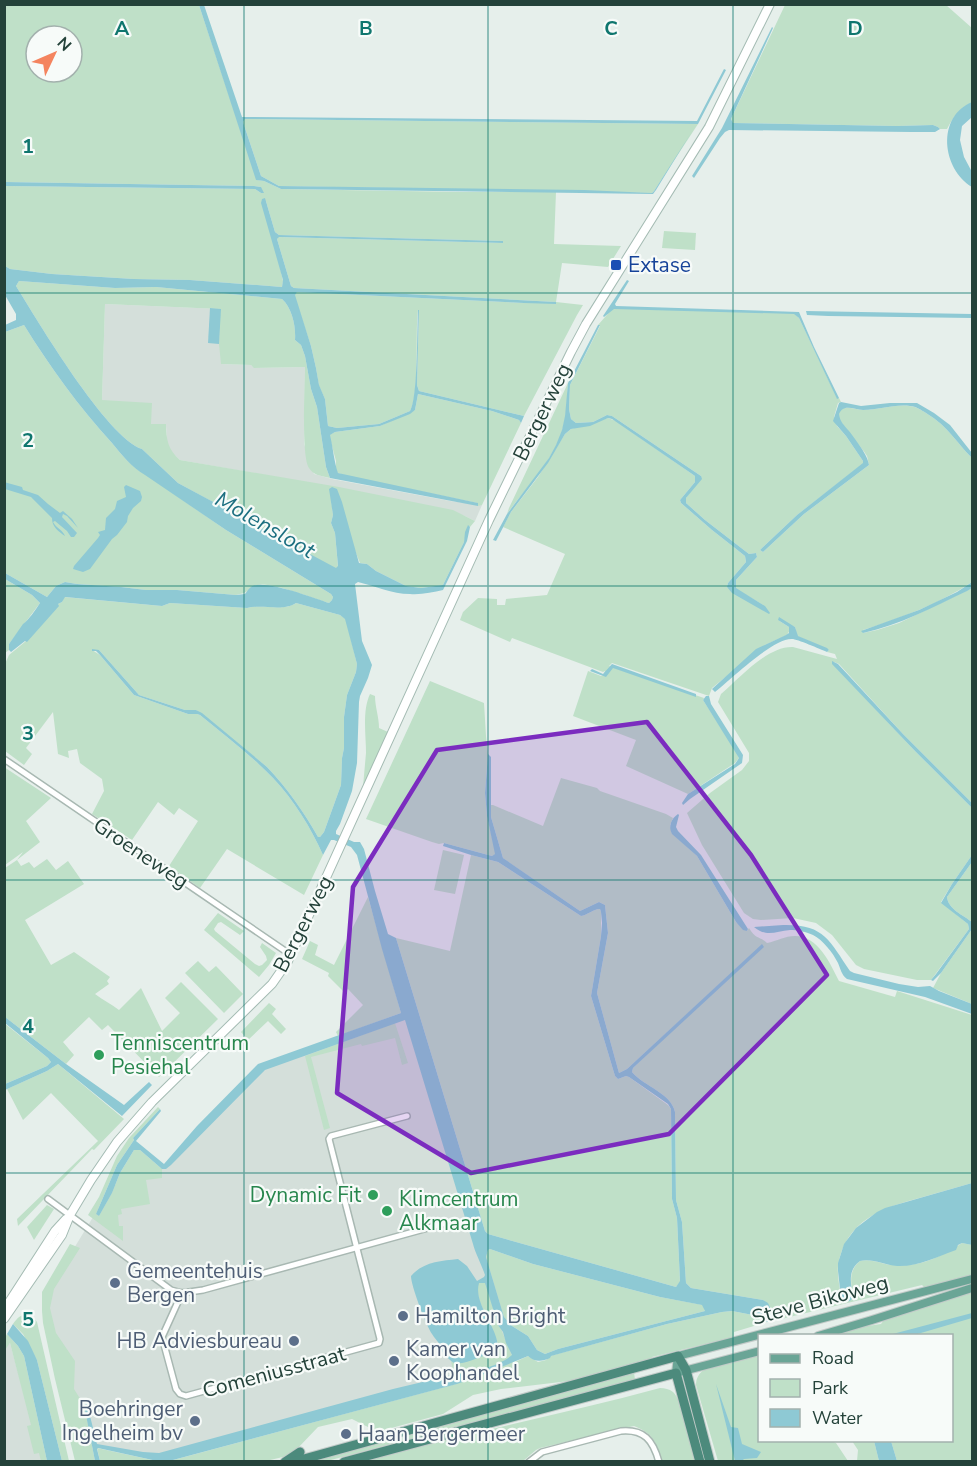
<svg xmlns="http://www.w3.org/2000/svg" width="977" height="1466" font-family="'Nunito Sans',sans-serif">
	<rect width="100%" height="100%" fill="#e6efeb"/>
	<g fill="#d4dfda">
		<polygon points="105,304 221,309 221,364 251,365 255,368 305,367 304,444 314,474 332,479 450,501 482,505 475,521 465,516 338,488 180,460 172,453 167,444 166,424 151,424 102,400"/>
		<polygon points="410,1013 520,1357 155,1456 84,1443 46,1314 54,1281 112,1186 165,1166 260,1067"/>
		<polygon points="10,1343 42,1461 5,1461 4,1350"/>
	</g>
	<g fill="#bfe0c8" fill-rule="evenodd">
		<path d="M5,5H199L257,180L264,181L281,189L463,192H556L554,244L621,246L608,267L562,263L556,302L583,305L577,315L524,416L419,391L417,385L419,310H418C415,330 420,397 410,411L379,424L337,428L328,426L325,399L319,386L316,368L311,346L294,295L297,292L524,303L556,302L294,288L291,286L277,239L278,237L503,243V241L279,235L275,232L265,198L283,281L282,287L190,280L134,279L52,274L10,269L5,266V186L255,189L261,193V187L254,186L5,182ZM36,36H72V72H36Z"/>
		<path d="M785,5H946L972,28V102C960,108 953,117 947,129H940L938,127L933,125L897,126L733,123L731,119Z"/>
		<polygon points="245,119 698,124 654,191 652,193 279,186 261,176 243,122"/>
		<polygon points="664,231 696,233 695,250 662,248"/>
		<path d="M19,281L115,288L156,287L282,299C292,308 296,326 295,340L301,345L305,356L311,389L317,407L326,467L330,478C321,476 313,475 309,468C301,456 305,385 305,367L254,368L251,365L221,364L219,344L220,309L105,304L102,400L152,403L151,424H166C166,439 168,450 180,460L339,487L453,510L475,521L470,527L468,526L464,542L443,585L421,588L406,586L376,571L367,564L360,563L330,489L333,515L331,523L335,533L338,567L336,569L178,483L142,449C107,438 37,320 16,286Z"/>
		<path d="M613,308L794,313L799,318L837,398H839L841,402L838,403L834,417L837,426L846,436L863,461L864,463L797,515L762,548L760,550L763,552L804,514L869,465C868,462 868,459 867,456C863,448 837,421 838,414C840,403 856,410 863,410C879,410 894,404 909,406C916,406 921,410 926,413C949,427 955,441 972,458V582C939,604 901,618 863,630V633L877,630L899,623L972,588V803L903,734L839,664L834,662L832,663L914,750L972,808V855L952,884L941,902L968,924L969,929L931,980H917L864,969L856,965L832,935L816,923L793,918L761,920L753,919L744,913L702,845L687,813L710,793L742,770L749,761V753L718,702L721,694C740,678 767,646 793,647L837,659L835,654L827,652L829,650L797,636L795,627L778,620L789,627L790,630L787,635L765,645L712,688L709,696L612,663L609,666L704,698L703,700L737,753L739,758L735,763L688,794L626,766L636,740L573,716L588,671L601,676L604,675L605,671L603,672L512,638L510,642L460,620L463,612L478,598L497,599V605H505L506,599L547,595L565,554L503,527L511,512L538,477L565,434L571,429L608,418L616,421L695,476V482L680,500L681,503L712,530L745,556L746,562L728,583L727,587L765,606L736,589V580L757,557L756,553L749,554L705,520L686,503V498L701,476L612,416L607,415L593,422L576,423L571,419L569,409L570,385L600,326L598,325Z"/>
		<path d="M24,325C50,367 79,407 112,443C122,455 131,467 145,474L226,530L331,594L333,597L332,600L329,603C315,599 269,581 258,585C248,589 249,593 236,595L177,590H146L121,587L77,584L65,582L56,586L47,597L5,573V332Z"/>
		<path d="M568,383C567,399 567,415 562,431C552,463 526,487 507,514L509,508Z"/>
		<polygon points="418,394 492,411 519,420 521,423 482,505 478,506 477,503 347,476 338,473 336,471 336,461 329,435 335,432 380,426 415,410"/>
		<polygon points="5,579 32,595 40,603 9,644 9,650 5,653"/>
		<path d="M64,597L162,606L170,603L247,608C263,603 283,612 296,603L340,615L346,619L357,664L356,672L347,695L344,717V748L342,758L341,785L324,832L320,837H318C304,812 287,788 267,767L196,710H185L139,695L99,650H92L100,655L134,695L188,714H197L200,715C224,735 251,755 273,778C294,800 311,828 323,855L304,895L227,849L200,888L169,866L198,821L179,808L174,815L158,802L132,840L92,814L104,791L102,779L80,763L77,749L68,751L69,758L58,754L53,712L26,748L32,754L24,765L5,751L4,666L9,655L26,641L58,604L62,602Z"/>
		<polygon points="430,681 484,703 486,736 488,754 485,793 487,816 496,854 492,856 444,843 439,844 432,842 366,819"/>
		<path d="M370,694L375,696C375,707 379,717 379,728L388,732L363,787C364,776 365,764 366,753C366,735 362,711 370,694Z"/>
		<path d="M4,767L51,798L26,821L40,842L17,860L21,866L29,862L34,868L47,859L56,870L68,861L84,884L25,920L51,965L74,952L110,977L107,981L109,984L95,994C103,1000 111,1004 119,1010L141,988L162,1031L180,1013L165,998L181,982L218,1019L159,1077L108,1025L102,1030L89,1017L63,1042L74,1055L66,1064L5,1017V868L17,860L23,852L5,865Z"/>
		<path d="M561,778L597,788L600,791L666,814L673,818L670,825L672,833L697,856L736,922L747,931L749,928C756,940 760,936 767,943C777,941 785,936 795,936C818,936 830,963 839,981L895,997L897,991L972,1015V1183C956,1188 939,1192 923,1197C884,1207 845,1220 838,1266C837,1276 840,1288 841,1298L853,1297C851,1283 848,1271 860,1261C871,1258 881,1264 892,1265C918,1268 941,1257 962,1243L972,1245V1277L925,1288L922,1285L773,1321V1314L763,1300L691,1288L686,1283L682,1222L676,1200L675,1112C671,1093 645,1087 632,1072L633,1068L762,945L627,1069L619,1073L597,993L608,933L605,905L599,902L580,911L507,861L503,858L491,817V805H493L543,826Z"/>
		<polygon points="443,850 464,855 455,894 434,890"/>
		<path d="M471,855L498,862L581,916C588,915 593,909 600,909L601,912V936L591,996L615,1076L618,1079L626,1076L629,1077L668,1105L671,1109L672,1199L677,1218L680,1282L676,1287L488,1234L485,1231L396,938L450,951Z"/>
		<path d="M972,862V922C963,915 948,909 947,897Z"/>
		<polygon points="368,897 401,1013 338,1036 336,1032 363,1005 348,989 344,992 328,976 329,973 302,959 310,941 318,945 315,955 334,965"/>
		<polygon points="218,913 244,931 240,935 221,922 218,923 214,929 215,931 255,964 259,966 262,965 267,960 266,956 260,947 262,943 276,953 269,965 259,977 204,930"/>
		<polygon points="972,929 972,1004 933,988 941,973"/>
		<polygon points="198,961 209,972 216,966 243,994 224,1013 185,973"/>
		<polygon points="269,1003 276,1009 272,1014 286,1029 281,1034 268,1021 248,1040 241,1032"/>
		<polygon points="4,1023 48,1058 51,1062 47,1066 5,1084"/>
		<polygon points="395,1023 408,1063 402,1065 395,1038 362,1046 361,1044 311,1057 330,1128 324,1130 305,1056"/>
		<polygon points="58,1064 124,1119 94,1150 92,1149 18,1226 17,1219 98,1141 51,1093 23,1120 7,1089 47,1071"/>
		<polygon points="158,1107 160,1109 133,1138 134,1140 117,1165 96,1214 99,1216 112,1193 120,1173 134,1150 140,1150 162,1169 162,1178 146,1180 150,1204 121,1209 122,1214 118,1215 119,1226 123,1226 123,1241 88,1215 99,1197 117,1156 129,1138"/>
		<polygon points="47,1205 54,1209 34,1240 27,1227"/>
		<polygon points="70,1244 80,1248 54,1289 50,1308 56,1333 75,1361 74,1389 84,1405 95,1461 75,1461 55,1379 43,1323 42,1311 42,1292"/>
		<polygon points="490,1249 533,1264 660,1297 703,1305 705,1311 558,1349 545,1354 537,1350 528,1336 512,1326 504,1317 486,1257 488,1250"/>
		<path d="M481,1282L486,1283C494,1311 503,1336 515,1362L528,1356L538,1362L546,1360L550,1356L667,1324L722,1312L732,1311L758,1316L767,1322L734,1332V1337L652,1357L651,1359L569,1381L501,1389L473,1395L443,1414L384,1430L376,1431L352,1419L318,1427L297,1449L287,1456L266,1461L159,1462L173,1460L192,1455L456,1384L451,1361L454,1363L467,1361L480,1356L487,1355L498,1344C493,1328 474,1299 478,1283Z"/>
		<polygon points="972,1290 972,1461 897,1461 891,1441 952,1440 952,1336 827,1336 854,1328 881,1324 884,1320"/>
		<path d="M29,1314L34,1318L37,1322L69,1461H62L37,1360L23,1334L13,1324C18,1317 20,1315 29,1314Z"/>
		<polygon points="7,1334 18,1346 24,1356 47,1461 41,1461 39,1453 34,1454 27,1426 31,1425 10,1343 5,1350 5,1338"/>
		<path d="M759,1355L760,1440L831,1441L836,1443L848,1461H718L696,1385C696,1378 699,1373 705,1369Z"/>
		<polygon points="634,1372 635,1380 327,1461 309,1462 410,1435"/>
		<path d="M660,1388C665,1388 669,1389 673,1392C683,1401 692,1447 696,1461H662C656,1442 654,1434 634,1426L540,1448L536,1450L523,1461L358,1462C458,1435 560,1415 660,1388Z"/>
		<polygon points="852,1441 874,1441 879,1461 857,1461 858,1450"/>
		<polygon points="97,1448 157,1461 100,1461"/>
	</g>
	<g fill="#8ec9d4" fill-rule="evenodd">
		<polygon points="199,5 204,5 242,117 697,121 724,69 726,70 698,124 245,119 243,122 261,176 279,186 584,190 652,193 654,191 691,133 656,190 653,194 281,189 264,181 256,180"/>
		<polygon points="772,27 773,28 731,119 733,123 897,126 933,125 938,127 940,129 935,132 911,132 729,130 725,132 720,138 694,178 692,176 722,128"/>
		<path d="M972,102V117L962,126L960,140L964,157L972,172V187C942,169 936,117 972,102Z"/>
		<polygon points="5,182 254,186 261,187 264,193 261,193 255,189 5,186"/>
		<path d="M265,198L275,232L279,235L503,241V243L279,237L277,239L291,286L294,288L556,302V304L524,303L297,292L295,295L311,346L316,368L319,385L325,399L328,426L337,428L379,424L410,411C418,399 417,328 418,310H419L417,385L419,391L524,416L521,423L519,420L492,411L418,394L415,410L410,414L380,426L335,432L330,435C333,447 334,462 338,473L478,503V506L330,478L326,467L317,407L311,389L305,356L301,345L295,340C296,326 292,308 282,299L156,287L115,288L19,281L16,286C37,320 107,438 142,449L178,483L336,568L338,566L335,533L331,523L333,515L329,489L332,487L337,489L342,502L359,563L367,564L376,571L406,586L421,588L443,585L464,542L465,532L468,525L470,527L467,541L443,590C433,592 421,595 410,594C392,594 375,586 358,582L355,584L362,641L372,665L368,678L360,696L359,702L357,763L352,791L340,824L336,831V834L354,842H360L364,849L375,891L388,934L396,938L485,1231L488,1234L676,1287L680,1281L677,1218L672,1199L671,1109L668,1104L629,1077L626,1076L618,1079L615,1076L591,996L601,936L602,923L601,912L600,909C593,909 588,915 581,916L498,862L471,855L443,846L444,843L492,856L495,854L487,816L485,793L488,754L491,757V817L503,858L580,911L599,902L605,905L608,933L597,993L619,1073L627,1069L762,944L764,947L633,1068L632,1072C645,1087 671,1093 675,1112L676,1200L682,1222L686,1283L691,1288L763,1300L768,1303L773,1314L772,1320L767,1322L758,1316L732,1311L722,1312L667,1324L551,1356L550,1358C541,1362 535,1362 528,1356L487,1373L457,1384L173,1460L157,1461L98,1448L97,1449L100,1461H95L84,1405L87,1404L97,1444L143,1452L159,1453L393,1389L456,1374C470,1374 501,1365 512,1355L506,1343L503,1332L498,1325L485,1283H479C473,1304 498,1327 498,1348C491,1353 463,1366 454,1363C450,1361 443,1353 441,1350C440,1348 441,1346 440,1345C438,1341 434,1338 432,1334C426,1325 411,1286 411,1276C423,1262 440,1261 458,1259L467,1266L477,1281L484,1277L485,1275C481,1263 476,1255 473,1244L405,1020L265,1070L171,1165L166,1169H162L140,1150H134L120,1173L112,1193L99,1216L96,1214L117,1165L134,1140L133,1138L160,1109L161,1111L136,1141L164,1164L197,1126L258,1064L401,1013L382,949L357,855L351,847L334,840H331L323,855C311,828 294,800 273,778C251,755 224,735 200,715L197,714H188L134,695L100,655L96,651H92V649L99,650L139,695L185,710H196L202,713L267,767C287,788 304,812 318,837H320L324,832L341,785L342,758L344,748V717L347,695L356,672L357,664L345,619L340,615L296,603C283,612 263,604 247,608L170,603L162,606L65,597L62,602L58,604L59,606L27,642L25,641L11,652L9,650V644L23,624C28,621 36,609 40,603L32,595L5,579V573L47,597L56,586L65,582L77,584L121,587L146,590H177L236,595L245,594C247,592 248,589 251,587C262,578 314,598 329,603L332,600L333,597L331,594L226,530L145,475C131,467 122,455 112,443C79,407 50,367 24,325L5,332V325L16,320V314L5,295V266L10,269L52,274L134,279L190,280L282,287L283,280L261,203L262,199ZM490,1249L533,1264L660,1297L702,1305L705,1311L558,1349L545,1354L537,1350L528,1336L512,1326L504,1317L486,1257L488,1250Z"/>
		<polygon points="627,280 629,281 615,304 616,306 799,312 814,347 839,398 837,399 799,318 794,314 614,309 604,317 603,316"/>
		<polygon points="210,308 221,309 219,344 208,343"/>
		<polygon points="806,311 972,314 972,318 828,316 807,315"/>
		<polygon points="598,325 600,325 570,385 569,409 571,419 576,423 593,422 607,415 612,416 701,476 702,479 686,498 686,503 705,520 749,554 756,553 757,557 736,580 736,588 765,606 770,613 769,614 732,593 727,587 728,583 746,562 745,556 712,530 681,503 680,500 695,482 695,476 612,419 608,418 590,426 571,429 565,434 548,463 511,512 496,541 493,540 507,514 549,458 556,445 562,430 565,416 568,383"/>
		<path d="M841,402L861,406L890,403H917L934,413L950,425L972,453V458C955,441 949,427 926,413C921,410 916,406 910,406C894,404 879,410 863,410C854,410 844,403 839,414C840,422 844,425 849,431C855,439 868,455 869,465L804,514L763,552L760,550L762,548L797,515L863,463V461L846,436L833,421L839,403Z"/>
		<path d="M4,482L22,487L23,490L38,495L48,504L60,513L63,511L72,519L78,528L67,516L63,514L62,517L77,533L74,537H71L67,531L55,521L53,522C56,528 63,530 65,536C58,531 52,527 52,518L31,497L5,489Z"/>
		<polygon points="126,485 140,491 142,497 141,501 133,508 128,516 127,522 117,535 112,539 90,569 83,572 73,569 74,566 98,538 100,535 98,532 105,530 106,518 115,509 117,501 126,497 124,487"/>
		<path d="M972,582V588L967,591C933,607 900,625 863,633L861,631L919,610L957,592Z"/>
		<path d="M779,617L795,627L798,636L827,648L829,650L827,652C820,649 797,639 792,639C773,638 730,680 715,692L712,689L756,649L786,635L789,633V627L778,620Z"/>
		<polygon points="832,661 838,664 903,734 972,803 972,808 914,750 832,664"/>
		<polygon points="612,664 696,694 696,697 613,668 606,677 590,671 592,669 603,674"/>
		<polygon points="706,696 709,696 711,704 743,755 742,763 690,799 683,805 682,803 688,794 735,764 739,758 703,700"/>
		<path d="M678,814L679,815L676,827L678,831L701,855L748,929L747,931L743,930L736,922L697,856L672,834C668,826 671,819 678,814Z"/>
		<path d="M972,855V862L947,897C948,909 963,915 972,922V929L941,973L933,981L931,980L936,974L969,929L968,924L941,903L952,884Z"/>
		<path d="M783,925C824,924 829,940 850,971L854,973L899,984L918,987L930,986L939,991L972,1004V1014L925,997L847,979C841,974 841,970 838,963C833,953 823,940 813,935C807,932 797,930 790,930C776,931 767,938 754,927Z"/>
		<polygon points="5,1017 66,1064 124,1105 149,1082 152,1085 122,1116 58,1064 47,1071 5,1090 5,1084 47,1066 51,1062 48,1058 5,1023"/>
		<path d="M972,1183V1245L962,1243L958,1245L956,1250C937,1257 917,1267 897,1266C884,1265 872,1258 860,1261C847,1271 851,1283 853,1297L850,1301L845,1302L841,1298L838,1271V1263L844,1244L856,1228L877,1212L885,1208Z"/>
		<polygon points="972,1313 972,1318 914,1335 889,1335"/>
		<polygon points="13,1324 28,1341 37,1360 62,1461 47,1461 24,1356 18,1346 7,1334"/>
		<polygon points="716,1384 731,1427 738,1428 742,1444 761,1452 757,1458 744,1459 742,1461 735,1461"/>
		<polygon points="874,1441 891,1441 897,1461 879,1461"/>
	</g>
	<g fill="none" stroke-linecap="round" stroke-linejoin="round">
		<defs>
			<g id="minor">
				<polyline points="4,759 291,955"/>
				<polyline points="48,1199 171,1290 182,1293 203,1290 446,1223"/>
				<polyline points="182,1293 162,1337 176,1389 180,1394 186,1396 379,1343 380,1339 329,1139 331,1136 407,1116"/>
				<path d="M529,1462L542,1452L621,1431C644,1429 653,1440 659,1462"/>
			</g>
			<g id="secondary">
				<polyline points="4,1310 55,1231 66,1219"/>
				<polyline points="4,1319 62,1235 70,1215 91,1180 117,1142 152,1102 272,984 288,961 489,520 571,352 586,324 709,127 770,4"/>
			</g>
			<g id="primary">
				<polyline points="818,1336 872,1320 972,1288"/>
				<polyline points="760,1351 676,1373 678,1356 972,1279"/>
			</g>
			<g id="trunk">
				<polyline points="285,1462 300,1452"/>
				<polyline points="293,1462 678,1356 686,1370 710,1462"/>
				<polyline points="344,1462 676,1373 700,1462"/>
			</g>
		</defs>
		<use href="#minor" stroke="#a8b8b2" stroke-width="8"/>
		<use href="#secondary" stroke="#a4bbb3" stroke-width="10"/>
		<use href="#primary" stroke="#c2cac8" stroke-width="10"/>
		<use href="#trunk" stroke="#c2cac8" stroke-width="11"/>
		<use href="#minor" stroke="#fff" stroke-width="5"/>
		<use href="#secondary" stroke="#fff" stroke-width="8"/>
		<use href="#primary" stroke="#6aa596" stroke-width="8"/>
		<use href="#trunk" stroke="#4c8a7c" stroke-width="9"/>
	</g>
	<path fill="#7b2cbf" fill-opacity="0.2" stroke="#7b2cbf" stroke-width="4.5" stroke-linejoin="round" d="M647,722L751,855L827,975L669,1134L471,1173L337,1093L353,887L437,750Z"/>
	<path fill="none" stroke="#0f766e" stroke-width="1.5" stroke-opacity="0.55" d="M244,4V1462M488,4V1462M733,4V1462M4,293H972M4,586H972M4,880H972M4,1173H972"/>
	<rect fill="#1a4fb4" stroke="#f7fbf9" stroke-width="2" x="610" y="259" width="12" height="12" rx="3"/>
	<g fill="#2e9e5b" stroke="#f7fbf9" stroke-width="2">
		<circle cx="99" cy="1055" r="6"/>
		<circle cx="373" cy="1195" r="6"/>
		<circle cx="387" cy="1211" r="6"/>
	</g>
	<g fill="#5c6f8a" stroke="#f7fbf9" stroke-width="2">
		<circle cx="115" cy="1283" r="6"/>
		<circle cx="403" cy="1316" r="6"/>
		<circle cx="294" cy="1341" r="6"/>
		<circle cx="394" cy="1361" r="6"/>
		<circle cx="195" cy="1421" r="6"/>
		<circle cx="346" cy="1434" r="6"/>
	</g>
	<g text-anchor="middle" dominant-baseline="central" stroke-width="4.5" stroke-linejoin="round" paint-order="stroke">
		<g font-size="21" fill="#164399" stroke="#f7fbf9" text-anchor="start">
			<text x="628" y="265">Extase</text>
		</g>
		<g font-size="21" fill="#24423a" stroke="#f7fbf9">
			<text transform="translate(542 412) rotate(-64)">Bergerweg</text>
			<text transform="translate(141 853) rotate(34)">Groeneweg</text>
			<text transform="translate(303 924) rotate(-63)">Bergerweg</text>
			<text transform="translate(820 1300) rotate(-15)">Steve Bikoweg</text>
			<text transform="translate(274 1372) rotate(-15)">Comeniusstraat</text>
		</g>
		<g font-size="21" fill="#27864d" stroke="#f7fbf9" text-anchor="start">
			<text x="111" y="1043">Tenniscentrum<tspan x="111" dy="24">Pesiehal</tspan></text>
			<text x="361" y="1195" text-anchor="end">Dynamic Fit</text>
			<text x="399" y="1199">Klimcentrum<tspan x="399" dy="24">Alkmaar</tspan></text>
		</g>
		<g font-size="21" fill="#4e5e75" stroke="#f7fbf9" text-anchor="start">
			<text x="127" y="1271">Gemeentehuis<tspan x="127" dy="24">Bergen</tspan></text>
			<text x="415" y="1316">Hamilton Bright</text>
			<text x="282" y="1341" text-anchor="end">HB Adviesbureau</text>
			<text x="406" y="1349">Kamer van<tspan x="406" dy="24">Koophandel</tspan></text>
			<text x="183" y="1409" text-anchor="end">Boehringer<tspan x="183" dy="24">Ingelheim bv</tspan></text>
			<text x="358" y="1434">Haan Bergermeer</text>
		</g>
		<g font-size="22" font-style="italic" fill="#1c6f80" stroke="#f7fbf9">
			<text transform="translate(265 525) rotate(30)">Molensloot</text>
		</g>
	</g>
	<g font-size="20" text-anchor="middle" font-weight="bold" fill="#0f766e" stroke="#f7fbf9" stroke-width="4.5" stroke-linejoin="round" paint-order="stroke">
		<text x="122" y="35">A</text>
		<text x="366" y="35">B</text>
		<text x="611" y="35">C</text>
		<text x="855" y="35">D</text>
		<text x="28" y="153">1</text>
		<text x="28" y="447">2</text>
		<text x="28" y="740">3</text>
		<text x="28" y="1033">4</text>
		<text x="28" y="1326">5</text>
	</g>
	<rect width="977" height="1466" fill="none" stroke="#24423a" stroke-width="12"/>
	<rect x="758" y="1334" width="195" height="108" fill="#f7fbf9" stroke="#a3b1ad" stroke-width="1.5"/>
	<rect x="770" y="1354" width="30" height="9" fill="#6aa596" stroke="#a3b1ad" stroke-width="1.5"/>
	<text x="812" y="1364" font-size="18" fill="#24423a">Road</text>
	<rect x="770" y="1379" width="30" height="18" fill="#bfe0c8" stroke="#a3b1ad" stroke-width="1.5"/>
	<text x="812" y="1394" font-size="18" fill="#24423a">Park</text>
	<rect x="770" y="1409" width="30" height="18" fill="#8ec9d4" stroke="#a3b1ad" stroke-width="1.5"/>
	<text x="812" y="1424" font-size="18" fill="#24423a">Water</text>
	<g transform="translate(54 54) rotate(46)"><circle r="28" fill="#f7fbf9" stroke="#a3b1ad" stroke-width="1.5"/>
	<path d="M0-4.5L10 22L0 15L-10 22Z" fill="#f4845f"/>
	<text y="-9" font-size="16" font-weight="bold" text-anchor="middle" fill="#24423a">N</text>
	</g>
</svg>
